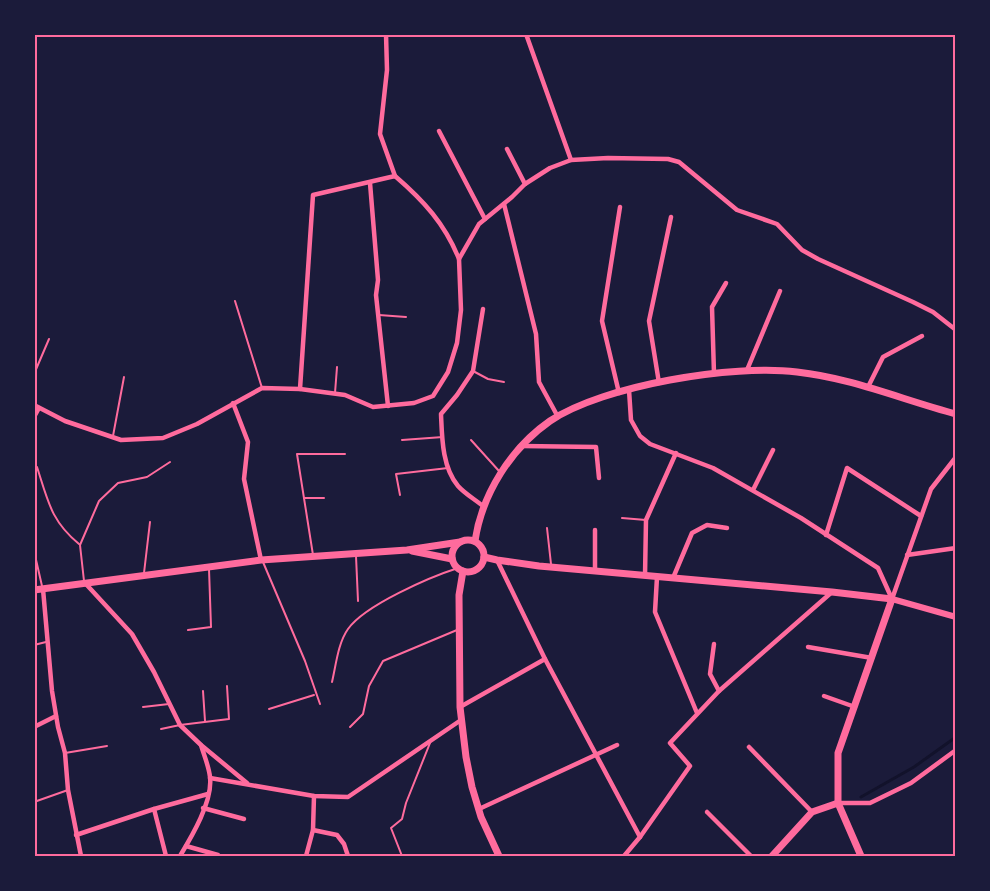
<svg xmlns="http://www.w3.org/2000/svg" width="990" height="891" font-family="'Nunito Sans',sans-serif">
	<rect width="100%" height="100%" fill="#1b1b3a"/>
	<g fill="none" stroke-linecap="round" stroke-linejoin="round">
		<polyline stroke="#12122b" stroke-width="3" points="861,797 914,767 956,737"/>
		<g stroke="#ff6b9d" stroke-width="2">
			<polyline points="235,301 262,388"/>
			<polyline points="379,315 406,317"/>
			<polyline points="473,371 488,379 504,382"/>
			<polyline points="34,374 49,339"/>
			<polyline points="335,393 337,367"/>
			<polyline points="113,436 124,377"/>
			<polyline points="402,440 443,437"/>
			<polyline points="471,440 499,471"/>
			<path d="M37,467C48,501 51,521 79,544"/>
			<polyline points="400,495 396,474 448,468"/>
			<polyline points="304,498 324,498"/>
			<polyline points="622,518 646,520"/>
			<polyline points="547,528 551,564"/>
			<polyline points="34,551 42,586"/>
			<polyline points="313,555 297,454 345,454"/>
			<polyline points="356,556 358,601"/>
			<polyline points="263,562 305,661 320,704"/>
			<polyline points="144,573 150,522"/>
			<polyline points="84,581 80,545 99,501 118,483 147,477 170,462"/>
			<polyline points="188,630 211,627 209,569"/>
			<polyline points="34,645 46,642"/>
			<path d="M332,682C336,665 338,643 348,629C365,605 430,577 458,568"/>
			<polyline points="203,691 205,721"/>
			<polyline points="143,707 169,704"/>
			<polyline points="269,709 314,695"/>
			<polyline points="350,727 363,714 369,686 383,661 457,630"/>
			<polyline points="161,729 180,725 229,719 227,686"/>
			<polyline points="65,753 107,746"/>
			<polyline points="34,802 68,790"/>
			<polyline points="402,856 391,828 402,819 406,803 430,743"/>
		</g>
		<g stroke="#ff6b9d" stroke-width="4.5">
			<polyline points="386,34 387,70 380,134 395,176"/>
			<polyline points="526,34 571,160"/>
			<polyline points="439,131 485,219"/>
			<polyline points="507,149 525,184"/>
			<polyline points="370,183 378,280 376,295 388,406"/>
			<polyline points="504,204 536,334 539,382 558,417"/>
			<path d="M483,309L473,371L457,395L441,414C442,437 442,467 458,486C465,494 476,500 484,507"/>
			<polyline points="747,370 780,291"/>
			<polyline points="714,374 712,307 726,283"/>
			<polyline points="659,383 649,321 671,217"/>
			<polyline points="868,387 883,357 922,336"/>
			<path d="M300,389L313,195L395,176C424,201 445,224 459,259"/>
			<polyline points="629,390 631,420 640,436 650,444 713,468 801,518 878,568 892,599"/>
			<polyline points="619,393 602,321 620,207"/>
			<polyline points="233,403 248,442 244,479 261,560"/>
			<polyline points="34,405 65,421 121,440 163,438 197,424 262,388 300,389 345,395 373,407 414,403 433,396 448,372 457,343 461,310 459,259 479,224 512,197 525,184 550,168 571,160 608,158 668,159 679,162 737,210 777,224 802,250 818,259 913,302 933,312 956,330"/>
			<polyline points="34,417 39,408"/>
			<polyline points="522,446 596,447 599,478"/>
			<polyline points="753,490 773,450"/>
			<polyline points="826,535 847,468 921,516"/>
			<polyline points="907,555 956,548"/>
			<polyline points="497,560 545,659 640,837"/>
			<polyline points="595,571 595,530"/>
			<polyline points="645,576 646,520 676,453"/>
			<polyline points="657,577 655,612 697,713"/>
			<polyline points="673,578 692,533 707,525 727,528"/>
			<polyline points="85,583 132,634 154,672 180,725 201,745 247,783"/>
			<polyline points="43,589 52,691 58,727 65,753 68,790 81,856"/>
			<polyline points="892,599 931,489 956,457"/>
			<polyline points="714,644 710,674 719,691"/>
			<polyline points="808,647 872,658"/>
			<polyline points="824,696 855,707"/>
			<polyline points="460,707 545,659"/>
			<polyline points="34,727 56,716"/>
			<polyline points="749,747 812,812"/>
			<polyline points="210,778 314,796 348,797 461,720"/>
			<polyline points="838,803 870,803 911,783 956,750"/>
			<polyline points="203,808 244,819"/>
			<polyline points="154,809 166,856"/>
			<polyline points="479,809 617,745"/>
			<polyline points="707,812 751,856"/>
			<polyline points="313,830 337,835 344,844 348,856"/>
			<polyline points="76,835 154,809 208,794"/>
			<polyline points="186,846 218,855"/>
			<path d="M180,856C192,836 213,801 210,777C209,767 204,755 201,745"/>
			<polyline points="306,856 313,830 314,796"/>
			<polyline points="624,856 640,837 690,766 670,743 719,691 832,592"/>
		</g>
		<polyline stroke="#ff6b9d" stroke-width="6" points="892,599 956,617"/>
		<g stroke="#ff6b9d" stroke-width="7">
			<circle cx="468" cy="556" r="16"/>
			<path d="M475,541C482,494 511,448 550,421C604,385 733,364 797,372C852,378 903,400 956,414"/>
			<polyline points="412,551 452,559"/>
			<polyline points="484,557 497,560 539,566 832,592 892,599 838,753 838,803 861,856"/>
			<polyline points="463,571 459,595 460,707 466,757 472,787 481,817 499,856"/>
			<polyline points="34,590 261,560 407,550 460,542"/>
			<polyline points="772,856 812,812 838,803"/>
		</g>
	</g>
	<rect width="990" height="891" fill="none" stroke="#1b1b3a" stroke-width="72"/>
	<rect x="36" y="36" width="918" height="819" fill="none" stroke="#ff6b9d" stroke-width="2"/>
</svg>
